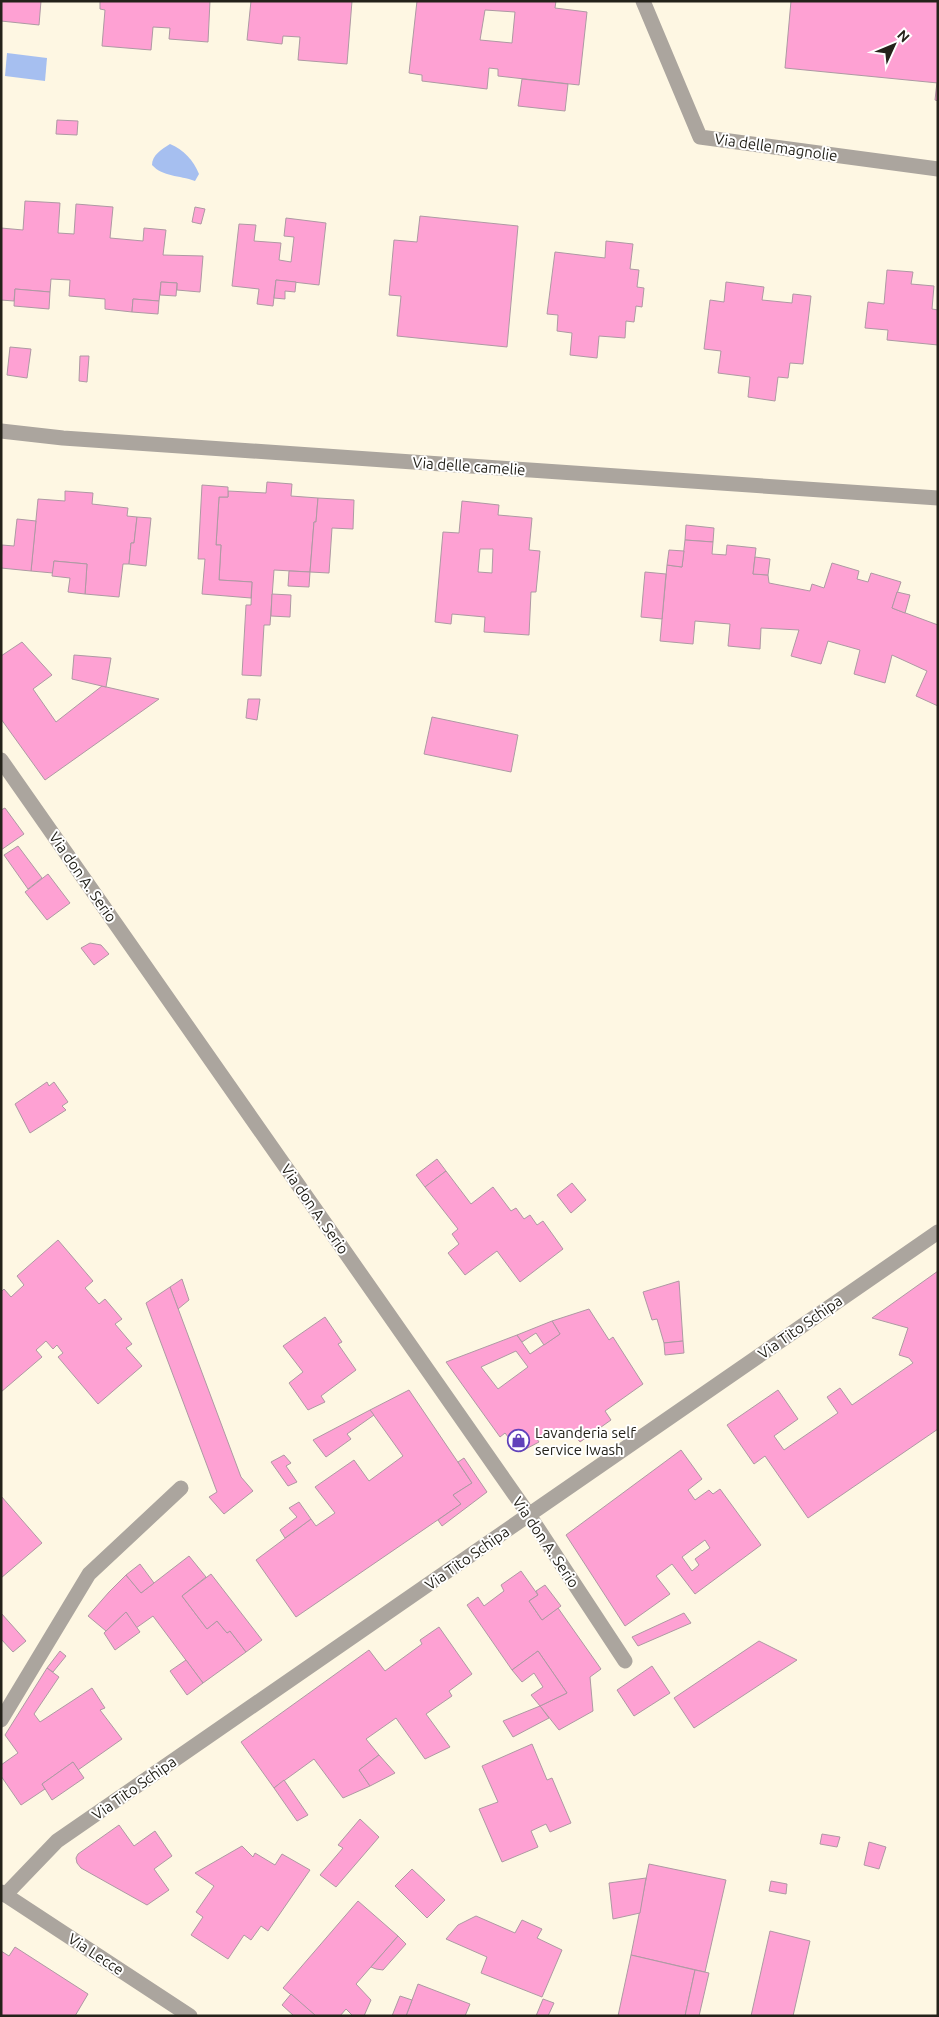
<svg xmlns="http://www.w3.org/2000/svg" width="939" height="2017" font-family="Ubuntu,sans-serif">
	<rect width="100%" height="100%" fill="#fef7e3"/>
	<g fill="#a6bff0">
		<polygon points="7,53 47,58 45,81 5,76"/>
		<path d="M170,144C183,149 194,161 199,174L195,181C179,175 163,177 152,165C152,155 162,149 170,144Z"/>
	</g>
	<g fill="#fea1d3" stroke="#ae99a3" fill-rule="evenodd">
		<polygon points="1,1 41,1 39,25 1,21"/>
		<polygon points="100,1 210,1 208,42 169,39 170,28 153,27 151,50 102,46 105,10 100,9"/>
		<polygon points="251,1 352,1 347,64 298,60 300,37 283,36 282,44 247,40"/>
		<path d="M417,1H556L555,8L587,12L579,85L498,76V69L489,68L487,89L422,81V75L409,73ZM485,10L515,12L512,43L480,40Z"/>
		<polygon points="791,1 938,1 938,83 785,68"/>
		<polygon points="522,79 568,84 565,111 518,106"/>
		<polygon points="937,82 938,82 938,101 935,100"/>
		<polygon points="57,120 78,121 77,135 56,134"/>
		<polygon points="25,201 60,203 58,233 74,234 76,204 113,207 110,238 143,241 144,228 166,230 163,255 203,256 200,292 177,290 177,283 161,282 159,301 133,299 132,312 105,309 105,299 69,296 70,280 51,279 50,292 15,289 14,301 1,300 1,228 23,230"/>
		<polygon points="195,207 205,209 201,224 192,222"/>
		<polygon points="420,216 518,226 507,347 397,336 401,296 389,295 394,240 417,242"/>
		<polygon points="286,218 326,223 319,285 276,280 273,306 257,304 259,289 232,286 239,224 256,225 254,241 281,243 279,260 291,262 294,237 284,236"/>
		<polygon points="606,241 633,244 630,269 639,270 637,287 644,288 642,307 636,306 634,322 626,321 625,338 599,336 597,358 570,355 572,333 557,331 558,315 547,314 555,252 605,258"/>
		<polygon points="887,270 913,272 911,284 934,286 932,309 938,310 938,345 887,340 888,330 865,328 868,302 884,304"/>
		<polygon points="276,280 296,282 295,292 285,291 285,299 274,298"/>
		<polygon points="161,282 177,283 176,296 160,295"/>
		<polygon points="726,282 764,287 762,300 792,303 793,294 811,296 803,364 790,363 788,378 778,377 775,401 748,397 750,377 718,373 721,351 704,349 710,300 724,302"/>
		<polygon points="15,289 50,292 49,309 14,306"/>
		<polygon points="133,299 159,301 158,314 132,312"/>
		<polygon points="10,347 31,349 27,378 7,375"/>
		<polygon points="80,356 89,356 87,382 79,381"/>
		<polygon points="267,482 292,484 291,496 318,498 316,522 314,522 310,572 274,570 270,625 264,625 261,676 242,675 246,605 251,605 252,582 219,580 221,545 216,545 219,497 228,497 228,491 266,493"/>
		<polygon points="202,485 228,487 228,497 219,497 216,545 221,545 219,580 252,582 251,598 202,594 205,559 198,559"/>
		<polygon points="65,491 93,493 92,504 128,508 127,516 137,517 134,543 131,543 129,564 123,564 119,597 85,594 87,564 54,561 53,573 31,571 38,499 65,501"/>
		<polygon points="318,498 354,500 353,529 332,528 329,573 310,572 314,522 316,522"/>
		<path d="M462,501L499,505L498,515L532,518L529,550L540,551L536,592H531L529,635L484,632L485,617L452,614L451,624L435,622L443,532L459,533ZM480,549H493L492,573L478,572Z"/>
		<polygon points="137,517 151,518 146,566 129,564 131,543 134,543"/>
		<polygon points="17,519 36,521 31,571 1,568 2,545 14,546"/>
		<polygon points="686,525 714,528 713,542 685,540"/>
		<polygon points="685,540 713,542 712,554 726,555 727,545 756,548 753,574 768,575 769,583 810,591 812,584 824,588 832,563 859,571 857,579 868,582 871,573 901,582 892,608 938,625 938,706 916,696 927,671 892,655 885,683 854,674 860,650 828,641 821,664 791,656 799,630 761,628 760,649 728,646 730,624 695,621 693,644 660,641 667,565 682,567"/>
		<polygon points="669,550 684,551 682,567 667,565"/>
		<polygon points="755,557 770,559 768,575 753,574"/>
		<polygon points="54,561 87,564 85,594 68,592 70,578 52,576"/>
		<polygon points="289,571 310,572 309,587 288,586"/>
		<polygon points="645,572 666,574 662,619 641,617"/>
		<polygon points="897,592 910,595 905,613 892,608"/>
		<polygon points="272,594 291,595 290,617 271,616"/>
		<polygon points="22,642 52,675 33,689 56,722 102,686 159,699 45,780 1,719 1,656"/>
		<polygon points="74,655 111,658 106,687 72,679"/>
		<polygon points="248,699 260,699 257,720 246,718"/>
		<polygon points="432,717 518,735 511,772 424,754"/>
		<polygon points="5,808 24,834 1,850 1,810"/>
		<polygon points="18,846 42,878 28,889 4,855"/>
		<polygon points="48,874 70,903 47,920 25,892"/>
		<polygon points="90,943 101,945 109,954 94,965 81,948"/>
		<polygon points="47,1082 49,1086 54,1082 68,1102 62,1106 66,1110 30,1133 15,1104"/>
		<polygon points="437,1159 446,1171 425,1187 416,1175"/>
		<polygon points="446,1171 471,1204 493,1187 511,1211 516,1208 524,1219 530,1215 537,1225 543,1221 563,1249 520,1282 497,1251 465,1275 448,1253 459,1244 452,1234 458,1229 425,1187"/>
		<polygon points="572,1183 586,1200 571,1213 557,1195"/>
		<polygon points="58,1240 93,1281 85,1288 99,1304 105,1299 122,1319 115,1324 132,1344 126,1348 142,1366 98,1404 58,1357 63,1353 57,1345 53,1349 46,1341 36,1350 42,1357 1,1392 1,1292 4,1289 11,1297 24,1285 17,1276"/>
		<polygon points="938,1271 938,1429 808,1518 765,1456 754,1464 727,1425 778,1390 798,1419 774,1436 784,1450 838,1413 827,1397 840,1388 852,1405 913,1363 909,1358 899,1355 908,1328 872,1318"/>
		<polygon points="182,1279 189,1300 178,1309 170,1287"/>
		<polygon points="679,1281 683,1341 664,1343 657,1319 652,1320 643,1292"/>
		<polygon points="170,1287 241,1477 253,1491 224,1514 209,1497 217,1492 146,1303"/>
		<path d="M589,1309L609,1340L613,1337L643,1384L605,1411L611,1420L580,1442L570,1429L558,1438L552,1429L537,1439L539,1442L520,1452L505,1433L500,1437L446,1362L517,1335L530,1354L560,1334L552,1321ZM516,1351L528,1367L498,1389L481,1367Z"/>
		<polygon points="325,1317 342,1342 338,1344 356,1370 321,1396 325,1402 308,1410 289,1383 303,1372 283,1346"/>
		<polygon points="552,1321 560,1334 544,1345 536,1333 522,1342 517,1335"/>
		<polygon points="683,1341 684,1353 665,1355 664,1343"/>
		<polygon points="409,1390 472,1483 453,1495 461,1504 296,1617 256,1560 311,1519 316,1526 335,1513 315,1487 354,1460 369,1481 403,1456 370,1410"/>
		<polygon points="370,1410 374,1415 347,1434 351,1439 326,1457 313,1440"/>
		<path d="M681,1450L702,1479L688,1490L695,1500L709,1490L713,1494L720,1489L761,1545L695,1594L672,1564L656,1576L670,1594L625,1626L566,1535ZM705,1540L710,1548L695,1559L699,1565L692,1571L682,1557Z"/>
		<polygon points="284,1455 291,1463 286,1466 297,1482 288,1486 271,1462"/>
		<polygon points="464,1458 487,1492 442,1526 438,1520 461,1504 453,1495 472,1483 458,1462"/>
		<polygon points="1,1496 42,1543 1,1578"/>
		<polygon points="299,1502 311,1519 285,1538 280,1530 297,1517 289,1508"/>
		<polygon points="189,1556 206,1577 182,1596 207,1629 217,1621 227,1633 230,1631 246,1652 203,1683 153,1616 136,1628 126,1612 106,1631 88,1616 109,1592 126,1575 141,1593"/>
		<polygon points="140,1564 154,1583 141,1593 126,1575"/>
		<polygon points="521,1571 538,1595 529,1601 542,1620 558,1608 601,1669 590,1677 593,1711 559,1730 540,1706 567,1693 538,1651 512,1670 467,1605 478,1597 484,1606 504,1591 501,1585"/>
		<polygon points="211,1574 262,1640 246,1652 230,1631 227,1633 217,1621 207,1629 182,1596"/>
		<polygon points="545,1585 561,1606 542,1620 529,1601 538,1595 536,1591"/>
		<polygon points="126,1612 140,1632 115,1650 104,1633"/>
		<polygon points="1,1613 26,1641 13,1652 1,1639"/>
		<polygon points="684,1613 691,1623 638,1646 632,1637"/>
		<polygon points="439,1627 472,1674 449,1691 452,1696 426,1714 450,1747 425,1759 396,1718 366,1739 379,1755 359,1770 370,1786 343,1798 314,1759 274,1788 241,1742 369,1650 385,1671 422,1644 420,1640"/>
		<polygon points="759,1641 797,1660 694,1728 674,1698"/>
		<polygon points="60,1651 66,1656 53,1672 47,1668"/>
		<polygon points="538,1651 567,1693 540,1706 531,1695 543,1687 534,1673 522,1682 512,1670"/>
		<polygon points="186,1660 203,1683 187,1695 170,1671"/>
		<polygon points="652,1666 670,1693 634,1716 617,1690"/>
		<polygon points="47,1668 59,1677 34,1714 40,1722 92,1688 105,1708 100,1710 122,1739 78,1770 73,1762 42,1784 45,1789 21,1805 1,1776 1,1765 18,1753 5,1735"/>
		<polygon points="540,1706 549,1718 513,1737 503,1721"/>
		<polygon points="532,1744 547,1780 552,1778 571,1823 550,1832 546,1824 531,1831 538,1847 502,1862 479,1809 498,1802 482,1766"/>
		<polygon points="379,1755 395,1773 370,1786 359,1770"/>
		<polygon points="73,1762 84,1778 52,1800 42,1784"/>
		<polygon points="284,1780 308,1815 297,1821 274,1788"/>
		<polygon points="360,1819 379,1837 336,1887 320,1875 343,1848 338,1845"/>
		<polygon points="119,1825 134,1846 155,1831 172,1856 154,1869 169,1890 147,1905 81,1868 77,1863 76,1858 78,1854"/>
		<polygon points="822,1834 840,1837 837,1847 820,1844"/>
		<polygon points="869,1842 886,1847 879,1869 864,1865"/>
		<polygon points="242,1846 253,1857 255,1853 275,1865 282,1854 310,1870 268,1931 261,1926 251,1940 244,1935 228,1959 191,1935 203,1917 196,1912 214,1886 195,1873"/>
		<polygon points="649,1864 726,1880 705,1972 631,1955"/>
		<polygon points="412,1869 445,1900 427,1918 395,1886"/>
		<polygon points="646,1878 640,1913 613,1919 609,1883"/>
		<polygon points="771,1881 787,1884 786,1894 769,1891"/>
		<polygon points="358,1901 398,1936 356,1984 371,2000 364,2016 353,2016 346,2009 340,2016 316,2016 283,1988"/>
		<polygon points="476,1916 515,1933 522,1920 542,1929 537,1938 562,1950 542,1997 481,1973 487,1957 446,1939 458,1925"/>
		<polygon points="770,1931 810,1941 793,2016 751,2016"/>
		<polygon points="398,1936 406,1944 383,1970 376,1969 371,1967"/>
		<polygon points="15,1947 88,1994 75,2016 1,2016 1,1951 9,1956"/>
		<polygon points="631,1955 695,1970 685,2016 618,2016"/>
		<polygon points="695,1970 709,1973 699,2016 685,2016"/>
		<polygon points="418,1984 470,2004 465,2016 406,2016"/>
		<polygon points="291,1994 316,2016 294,2016 282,2005"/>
		<polygon points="400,1996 412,2000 406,2016 392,2016"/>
		<polygon points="543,1999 554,2003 548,2016 536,2016"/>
	</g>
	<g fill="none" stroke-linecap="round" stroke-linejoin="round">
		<g stroke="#aba59e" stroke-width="15">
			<polyline points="643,1 700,137 938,169"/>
			<polyline points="1,431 63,438 938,498"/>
			<polyline points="1,760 529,1515 625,1661"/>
			<polyline points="1,1720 89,1574 181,1488"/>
			<polyline points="1,1892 190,2016"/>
			<polyline points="5,1895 57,1841 938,1232"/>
		</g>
	</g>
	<defs>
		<symbol id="shop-ring" viewBox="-11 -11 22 22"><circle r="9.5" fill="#fff" stroke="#6142ba" stroke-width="1.5"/><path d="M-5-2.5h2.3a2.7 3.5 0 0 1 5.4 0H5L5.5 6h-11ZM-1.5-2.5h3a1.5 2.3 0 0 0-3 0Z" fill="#6142ba"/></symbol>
	</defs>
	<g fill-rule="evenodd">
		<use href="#shop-ring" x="506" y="1428" width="25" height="25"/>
	</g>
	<g text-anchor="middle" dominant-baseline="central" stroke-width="4" stroke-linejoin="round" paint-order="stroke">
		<g font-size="15" fill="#24221a" stroke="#fff">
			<text transform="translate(776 147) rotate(8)">Via delle magnolie</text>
			<text transform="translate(469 466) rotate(4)">Via delle camelie</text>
			<text transform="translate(83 877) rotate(55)">Via don A. Serio</text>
			<text transform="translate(315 1209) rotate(55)">Via don A. Serio</text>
			<text transform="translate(800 1327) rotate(-35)">Via Tito Schipa</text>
			<text transform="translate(546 1542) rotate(56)">Via don A. Serio</text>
			<text transform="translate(467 1558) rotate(-35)">Via Tito Schipa</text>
			<text transform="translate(134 1788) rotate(-35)">Via Tito Schipa</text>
			<text transform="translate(96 1954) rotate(33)">Via Lecce</text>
		</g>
		<g font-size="15" fill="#24221a" stroke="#fff" text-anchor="start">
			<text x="535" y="1432">Lavanderia self<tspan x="535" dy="17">service Iwash</tspan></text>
		</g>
	</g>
	<rect width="939" height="2017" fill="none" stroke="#24221a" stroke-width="5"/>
	<g transform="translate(894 45) rotate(46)" stroke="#ffffff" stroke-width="4" paint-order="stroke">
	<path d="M0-4L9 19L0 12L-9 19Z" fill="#24221a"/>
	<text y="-8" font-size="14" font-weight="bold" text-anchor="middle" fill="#24221a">N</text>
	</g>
</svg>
